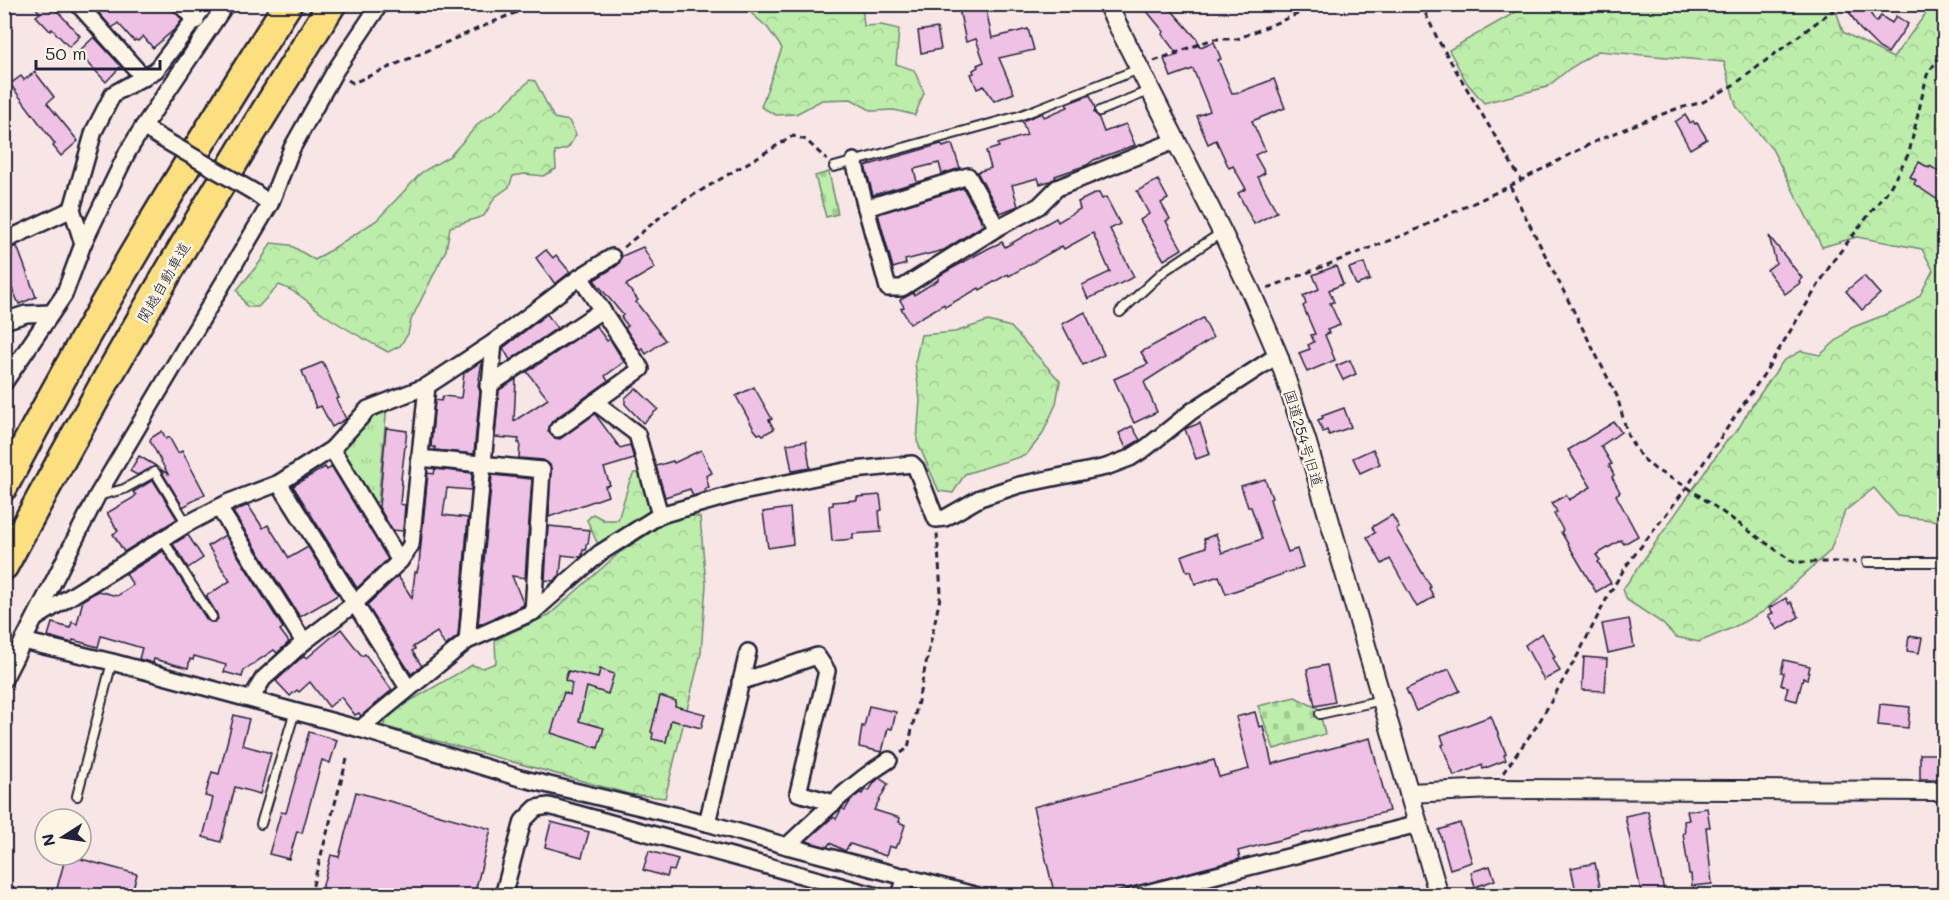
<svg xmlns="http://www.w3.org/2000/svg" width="1949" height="900" font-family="Mali,'Klee One',sans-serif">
	<defs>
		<pattern id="grass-tufts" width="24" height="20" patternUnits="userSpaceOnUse" patternTransform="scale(1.5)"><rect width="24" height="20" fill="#bdedab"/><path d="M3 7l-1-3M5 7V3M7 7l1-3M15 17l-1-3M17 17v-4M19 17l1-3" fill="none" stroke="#a2cb94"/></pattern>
		<pattern id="forest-crowns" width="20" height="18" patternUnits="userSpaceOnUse" patternTransform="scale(1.5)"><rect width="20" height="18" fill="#bdedab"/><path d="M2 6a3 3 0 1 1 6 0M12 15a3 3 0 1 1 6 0" fill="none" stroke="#a2cb94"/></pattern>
		<pattern id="cemetery-stones" width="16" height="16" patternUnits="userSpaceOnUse" patternTransform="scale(1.5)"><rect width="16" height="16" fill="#bdedab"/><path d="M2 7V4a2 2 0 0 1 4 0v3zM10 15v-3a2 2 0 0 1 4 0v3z" fill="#a2cb94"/></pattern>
	</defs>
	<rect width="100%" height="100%" fill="#f8e5e5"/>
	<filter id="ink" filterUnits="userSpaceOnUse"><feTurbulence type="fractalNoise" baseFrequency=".0167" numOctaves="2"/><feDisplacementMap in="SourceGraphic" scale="12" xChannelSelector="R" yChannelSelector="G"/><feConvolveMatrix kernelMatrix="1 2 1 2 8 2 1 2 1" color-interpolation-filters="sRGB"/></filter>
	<g filter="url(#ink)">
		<polygon fill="url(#grass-tufts)" stroke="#708873" stroke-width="1.5" points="387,405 378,502 373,502 344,455 343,449 359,424"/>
		<g fill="url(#forest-crowns)" stroke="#708873" stroke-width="1.5">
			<polygon points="1834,4 1843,32 1893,58 1932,5 1944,5 1944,504 1939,521 1898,516 1874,488 1845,511 1830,551 1763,612 1732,628 1699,642 1676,637 1662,623 1627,600 1623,589 1728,439 1737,431 1751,407 1783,361 1801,351 1820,355 1851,328 1905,307 1920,295 1933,270 1922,249 1857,237 1822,247 1772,149 1736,106 1724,62 1598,51 1569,69 1547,87 1484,103 1467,83 1449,50 1528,5"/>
			<polygon points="749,5 862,5 864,26 881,25 899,29 896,64 914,70 924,93 915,115 894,110 872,111 851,99 822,100 796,114 776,115 761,107 782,48 767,27 750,12"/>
			<path d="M530,80L535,81L554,118L569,121L576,135L568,148L555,152L556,169L543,176L525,174L513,176L509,187L495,197L484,216L450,227L446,250L411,320L408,334L400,346L388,352C366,340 343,328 322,313C306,301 299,292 279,285L258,307H247L237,290L260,262L271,243L290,245L315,260L377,220L422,172L450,156L480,122L501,108Z"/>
			<polygon points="988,321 1011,327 1060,381 1056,404 1042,435 1026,455 965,474 953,493 939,491 917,441 920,400 915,363 921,335 955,332"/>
			<polygon points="642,472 653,510 647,517 599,547 587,520 593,514 604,520 618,520 629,483 634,473"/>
			<polygon points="685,515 700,517 706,584 701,653 665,798 629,794 383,726 391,712 472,665 483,668 496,663 495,640 549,615 619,553 660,526"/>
		</g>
		<g fill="url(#cemetery-stones)" stroke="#708873" stroke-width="1.5">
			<polygon points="829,172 838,214 826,217 815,176"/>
			<polygon points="1295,697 1319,709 1325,734 1274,749 1258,706"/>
		</g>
		<g fill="#eec1e5" stroke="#22223b" stroke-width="1.5">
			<polygon points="33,4 51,4 80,36 69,47 52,29 50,31 36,16 40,13"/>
			<polygon points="104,4 170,4 182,20 176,28 153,48 143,36 138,41 136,40 134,41 118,23 112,28 97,11"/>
			<polygon points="958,4 985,4 992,38 1028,29 1034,50 999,58 1014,93 994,101 984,86 977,89 971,74 974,73 973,70 978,67 977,65 984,62 976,39 966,42"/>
			<polygon points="1153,4 1166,4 1197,39 1200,47 1214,42 1221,59 1218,60 1232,93 1240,92 1274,79 1285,108 1252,121 1265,150 1255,155 1265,173 1258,177 1277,212 1254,224 1238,193 1246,189 1233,166 1229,168 1216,140 1208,144 1202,130 1197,116 1210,111 1193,69 1171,77 1164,59 1178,55 1162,34 1164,32 1146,10"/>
			<polygon points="1844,4 1864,4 1876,22 1881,16 1892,23 1896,16 1908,24 1888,53 1879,48 1859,28"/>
			<polygon points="937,28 941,49 921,53 918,31"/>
			<polygon points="94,37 121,66 106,82 78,52"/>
			<polygon points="35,72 54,97 47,103 78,141 61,156 53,146 55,144 10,84 21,76 24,80"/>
			<polygon points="1090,95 1095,108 1094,113 1098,116 1104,132 1126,124 1135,145 1094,160 1087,165 1055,176 1056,178 1050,181 1040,184 1038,178 1012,185 1018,206 1000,213 977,172 991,168 986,151 999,147 998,144 1027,135 1022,121 1042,113 1044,117 1068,107 1066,104"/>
			<polygon points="1685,115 1690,123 1693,121 1695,124 1697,123 1707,139 1690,149 1675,122"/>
			<polygon points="941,144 943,147 952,144 960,168 942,174 939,163 914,169 917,182 873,195 865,166"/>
			<polygon points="1919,162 1929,168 1930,166 1944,175 1944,190 1938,200 1914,184 1916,180 1910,177"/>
			<polygon points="1158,180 1168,199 1161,203 1170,219 1166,221 1182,249 1164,260 1140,220 1149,214 1137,191"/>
			<polygon points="963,188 980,218 982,226 944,250 905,260 906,264 893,268 878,214"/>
			<polygon points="1096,193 1099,193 1102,199 1106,197 1120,224 1110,229 1134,277 1088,299 1082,285 1110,272 1093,233 1064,249 1062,246 1009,276 1008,274 980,290 979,288 945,307 944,304 910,324 901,308 904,307 900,300 913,293 914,295 938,280 939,276 949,270 989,248 1002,242 1005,247 1056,218 1058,222 1080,209 1078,202"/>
			<polygon points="1769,236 1802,278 1799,281 1800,283 1785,294 1767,270 1776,263"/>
			<polygon points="17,246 36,297 19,304 4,270 4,251"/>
			<polygon points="643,247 655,268 626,285 638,300 636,302 665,340 646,354 642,348 640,350 625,328 628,326 621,317 623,315 594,280 618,265 622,256"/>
			<polygon points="546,250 553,258 556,255 570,272 555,284 536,258"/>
			<polygon points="1364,263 1370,280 1356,285 1349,268"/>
			<polygon points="1336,266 1343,284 1329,290 1334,302 1330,303 1340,325 1327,330 1329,333 1325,335 1335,360 1307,372 1299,353 1310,349 1308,345 1314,342 1311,335 1315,334 1303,306 1306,304 1303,296 1319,289 1313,275"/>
			<polygon points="1864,276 1880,294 1862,310 1846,291"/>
			<polygon points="1085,312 1104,355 1083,365 1062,324"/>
			<polygon points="547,314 557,328 510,360 503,348"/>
			<polygon points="1203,318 1213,338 1144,382 1157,412 1134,423 1114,379 1148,364 1141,352"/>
			<polygon points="596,326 607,341 610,339 624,362 605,376 608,381 552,421 548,431 554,438 560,439 595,414 620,448 630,445 634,459 604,468 610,485 605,486 608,496 549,517 550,465 543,460 519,458 520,443 518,443 519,439 495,437 499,390 516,379 514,421 548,399 527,372"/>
			<polygon points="1350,360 1356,374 1343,380 1336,366"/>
			<polygon points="482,361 478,386 480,391 474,454 435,450 435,447 431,447 435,400 441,401 443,396 461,398 464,373"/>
			<polygon points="323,362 339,398 336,399 346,419 332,427 321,406 316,408 302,371"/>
			<polygon points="754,387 772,419 769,420 774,429 763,435 761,433 758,434 754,429 736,396"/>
			<polygon points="636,388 658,409 643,423 625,404 625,398"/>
			<polygon points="1344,408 1351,427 1329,435 1327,430 1323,432 1318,420 1323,418 1322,416"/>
			<polygon points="1614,422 1621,432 1601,446 1612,464 1609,465 1614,475 1612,477 1620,492 1616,495 1638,536 1624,544 1621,540 1596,555 1600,560 1598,562 1611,583 1596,592 1561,532 1563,530 1554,514 1557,512 1552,503 1566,495 1569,500 1591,487 1568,450"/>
			<polygon points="1200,423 1210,454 1196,459 1185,429"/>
			<polygon points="1132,426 1140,440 1126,448 1119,433"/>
			<polygon points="386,428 407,431 401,479 402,480 400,504 405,505 403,531 392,530 379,507"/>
			<polygon points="162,431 166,439 169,437 178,453 182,451 205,494 183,507 160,469 168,474 150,441 151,438"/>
			<polygon points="806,441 810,468 792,471 787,444"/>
			<polygon points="1373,449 1380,464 1360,473 1353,458"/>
			<polygon points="701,450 712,473 706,476 709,488 705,489 706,492 693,496 690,489 665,497 656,466 673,461 674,463"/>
			<polygon points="139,456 156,466 137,475 130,471"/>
			<polygon points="325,467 327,470 332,467 388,559 357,588 293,486"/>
			<polygon points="435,469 472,473 471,490 447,488 443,515 468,518 458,636 445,646 437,632 413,647 415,649 412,651 422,666 411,674 367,605 398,576 412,598 415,572 417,572 419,564 428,473 434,474"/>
			<polygon points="492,475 532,479 525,578 512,576 524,605 478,625"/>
			<polygon points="1265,479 1272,498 1270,499 1274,513 1288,552 1297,549 1303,567 1226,594 1219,576 1195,584 1191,571 1187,572 1181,556 1206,547 1204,539 1216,534 1222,553 1262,539 1251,507 1248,507 1241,486"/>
			<polygon points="153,480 177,519 124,552 113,534 118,531 107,513 133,498 136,495 133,492"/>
			<polygon points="880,495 882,510 879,511 881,532 853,534 853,539 832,541 829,506 833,505 833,502 857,500 857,497"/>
			<polygon points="248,505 263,528 268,525 289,558 308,547 338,595 300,617 233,512"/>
			<polygon points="790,508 793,544 768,548 763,512"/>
			<polygon points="1392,515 1399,527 1396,529 1431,587 1429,588 1434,597 1417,607 1390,559 1382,564 1367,537 1375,533 1372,527"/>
			<polygon points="548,526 590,530 588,544 586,544 586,550 583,550 582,556 580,557 562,555 560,575 553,581 545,580"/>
			<polygon points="188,535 203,558 188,568 173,544"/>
			<polygon points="225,535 283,628 280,630 289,642 277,653 274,650 244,670 242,677 224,672 226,665 194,656 193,660 190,659 188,668 154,659 153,663 139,659 142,648 101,636 98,647 73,640 72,643 48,636 52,623 70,628 72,622 77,624 83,600 98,591 117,596 133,585 126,574 163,551 207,620 215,622 218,619 217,614 206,596 230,581 208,546"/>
			<polygon points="1786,598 1789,604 1791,602 1799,617 1777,630 1768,615 1773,613 1769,608"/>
			<polygon points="1629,619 1634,647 1608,653 1602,624"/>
			<polygon points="341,629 362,656 365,654 392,690 361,716 359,713 355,715 341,697 329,707 310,682 299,692 297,690 290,696 276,681 300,659 305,656 307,658"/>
			<polygon points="1542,633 1555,657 1553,658 1560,671 1544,680 1525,645"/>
			<polygon points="1909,636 1922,638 1919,653 1907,651"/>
			<polygon points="1584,657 1607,659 1605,691 1582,690"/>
			<polygon points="1784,660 1810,666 1807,679 1803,678 1797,701 1785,698 1788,687 1781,685 1784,673 1781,672"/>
			<polygon points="1327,665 1335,702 1315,706 1307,669"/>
			<polygon points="600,669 614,674 608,694 587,687 579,721 604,728 598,748 551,733 564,692 570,695 572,683 565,680 568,671 598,678"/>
			<polygon points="1449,669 1460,691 1416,711 1406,689"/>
			<polygon points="660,696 676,701 675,706 705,714 701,728 671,720 666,742 652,739 653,733 651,732"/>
			<polygon points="1880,704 1910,707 1908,728 1878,725"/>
			<polygon points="869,706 896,712 892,729 888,728 882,752 859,747 862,726 864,727"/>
			<polygon points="1255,712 1259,727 1263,726 1272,764 1370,738 1389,811 1238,851 1240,859 1100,896 1055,896 1033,807 1214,760 1219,777 1249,769 1236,717"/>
			<polygon points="234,715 249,719 242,745 271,753 260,794 235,787 221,842 203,837 213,798 205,796 212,772 219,774"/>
			<polygon points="1491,716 1506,754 1504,755 1506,760 1483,769 1482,765 1454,776 1442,745 1444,744 1441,735"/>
			<polygon points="309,732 337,740 330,763 322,760 302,833 297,831 289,859 269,854 281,812 286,813"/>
			<rect x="1920" y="754" width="24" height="25"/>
			<polygon points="879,778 888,784 874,810 900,818 899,822 905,825 899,844 897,844 895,848 889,846 886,856 850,844 845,851 830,843 827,847 806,841 833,817 836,819 842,808 845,810 851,800 860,793 862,794 865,789 869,791 874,783"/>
			<polygon points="356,792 491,829 474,896 320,896 331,855 339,857"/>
			<polygon points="1707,808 1710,827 1706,827 1712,884 1692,886 1691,874 1689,874 1683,833 1685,833 1684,821 1689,820 1687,811"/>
			<polygon points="1648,811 1665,896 1642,896 1625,816"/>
			<polygon points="551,822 589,832 582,857 545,847"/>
			<polygon points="1460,823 1472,862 1450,869 1439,830"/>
			<polygon points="649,851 678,859 674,871 669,870 667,877 643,870"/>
			<polygon points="66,855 137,874 131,896 55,896"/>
			<polygon points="1595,863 1602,896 1577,896 1571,868"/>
			<polygon points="1490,866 1495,880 1475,887 1471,872"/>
		</g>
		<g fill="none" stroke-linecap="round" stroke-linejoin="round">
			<defs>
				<g id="service">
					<polyline points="1100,111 1151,90"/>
					<polyline points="834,167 1019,116 1139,69"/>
					<polyline points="1120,312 1164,271 1221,233"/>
					<polyline points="98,496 124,489 155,472 187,524"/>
					<polyline points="163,540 212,617"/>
					<polyline points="1867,562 1944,562"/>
					<polyline points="1320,714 1382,700"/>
					<polyline points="77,796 112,662"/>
					<polyline points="261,824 295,711"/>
				</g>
				<g id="minor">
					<polyline points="78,4 144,78"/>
					<polyline points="180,4 196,21"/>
					<polyline points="143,127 226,4"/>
					<polyline points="854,161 866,208"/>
					<polyline points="270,204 292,148 335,71 380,4"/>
					<polyline points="997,228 968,176 866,208 888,288 902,288 997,228 1039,206 1057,188 1177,140"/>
					<polyline points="4,241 72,209"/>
					<polyline points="83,244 72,209 94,131 113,94 156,70 206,4"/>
					<polyline points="4,321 26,314 50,313"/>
					<polyline points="4,383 64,295 83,244 127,153 143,127 161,138"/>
					<polyline points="488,386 602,310"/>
					<polyline points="595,402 637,434 660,515"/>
					<polyline points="558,429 641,369 580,277"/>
					<polyline points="332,449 400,561"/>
					<polyline points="419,458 542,470 533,612"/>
					<polyline points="279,483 408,688"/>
					<polyline points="219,508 304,642"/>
					<polyline points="36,618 187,524 229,502 279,483 332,449 368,409 427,386 494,342 580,277 612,257"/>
					<polyline points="23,641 112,662 360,729 520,778 707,823 787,846 978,896"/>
					<polyline points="467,641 494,342"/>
					<polyline points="4,679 97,496 270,204 254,192"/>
					<polyline points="740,682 817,656 827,671 798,793 834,803"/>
					<polyline points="251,699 263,679 304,642 355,603 400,561 411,545 427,386"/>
					<polyline points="360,729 467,641 533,612 600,553 660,515 742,492 845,471 912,464 916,468 936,519 945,518 980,498 1019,485 1106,467 1130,458 1147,447 1192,411 1278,355"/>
					<polyline points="707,823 748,652"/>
					<path d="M787,846C819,816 851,784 889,760"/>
					<polyline points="503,896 523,821 536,808 549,806 877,896"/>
					<polyline points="900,896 906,876"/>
					<polyline points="1134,896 1418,824"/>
				</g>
				<g id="tertiary">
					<polyline points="1107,4 1222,232 1252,294 1278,355 1307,443 1439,896"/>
					<polyline points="1409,793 1492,789 1944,791"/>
				</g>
				<g id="motorway">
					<path d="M4,486C90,321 188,161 288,4"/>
					<path d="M4,566C106,374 216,187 332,4"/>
				</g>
			</defs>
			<use href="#service" stroke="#22223b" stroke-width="12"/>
			<use href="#minor" stroke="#22223b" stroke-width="20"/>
			<use href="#tertiary" stroke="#22223b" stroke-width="22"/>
			<use href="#motorway" stroke="#22223b" stroke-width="32"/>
			<g stroke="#22223b" stroke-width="3" stroke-dasharray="6 4.5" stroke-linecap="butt">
				<polyline points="1421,4 1438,40 1521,180"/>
				<polyline points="1154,61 1213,39 1237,39 1322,4"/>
				<polyline points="348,80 353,83 507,16 540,4"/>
				<polyline points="1510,186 1617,396 1628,436 1641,457 1656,470 1687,487 1793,562 1856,562"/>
				<polyline points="624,247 670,209 793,136 806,140 827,160"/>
				<polyline points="1268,288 1411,232 1510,186 1594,142 1634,125 1676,109 1703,102 1735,84 1841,4"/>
				<polyline points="901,753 908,748 941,593 937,533"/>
				<polyline points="1503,773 1538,724 1580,651 1609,594 1626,566 1687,487 1764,374 1833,261 1889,189 1909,153 1927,75 1944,50"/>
				<polyline points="310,896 347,759"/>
			</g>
			<use href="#service" stroke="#fcf5e5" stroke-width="8"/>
			<use href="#minor" stroke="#fcf5e5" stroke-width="15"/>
			<use href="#tertiary" stroke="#fcf5e5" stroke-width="18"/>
			<use href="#motorway" stroke="#fce080" stroke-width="27"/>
			<defs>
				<polyline id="minor-bridge" points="161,138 254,192"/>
			</defs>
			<use href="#minor-bridge" stroke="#22223b" stroke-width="20" stroke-linecap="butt"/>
			<use href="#minor-bridge" stroke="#fcf5e5" stroke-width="15"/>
		</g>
	</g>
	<g text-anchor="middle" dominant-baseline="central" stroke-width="5" stroke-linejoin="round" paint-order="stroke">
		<g font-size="15" fill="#22223b" stroke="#fcf5e5">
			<text transform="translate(163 282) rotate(-60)">関越自動車道</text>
			<text transform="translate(1304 438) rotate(73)">国道254号旧道</text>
		</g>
	</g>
	<rect width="1949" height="900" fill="none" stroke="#fcf5e5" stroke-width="24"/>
	<rect x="12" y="12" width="1925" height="876" fill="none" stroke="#22223b" stroke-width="2" filter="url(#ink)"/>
	<g transform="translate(63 837) rotate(258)"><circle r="28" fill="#fcf5e5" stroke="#a5a1a1" stroke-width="1.5"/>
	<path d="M0-4.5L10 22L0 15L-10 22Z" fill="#22223b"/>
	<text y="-9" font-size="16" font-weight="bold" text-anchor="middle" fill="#22223b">N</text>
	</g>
	<path d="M36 60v9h124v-9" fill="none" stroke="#22223b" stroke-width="3"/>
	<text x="45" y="60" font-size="18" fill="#22223b" stroke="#fcf5e5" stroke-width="4.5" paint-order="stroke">50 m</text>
</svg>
